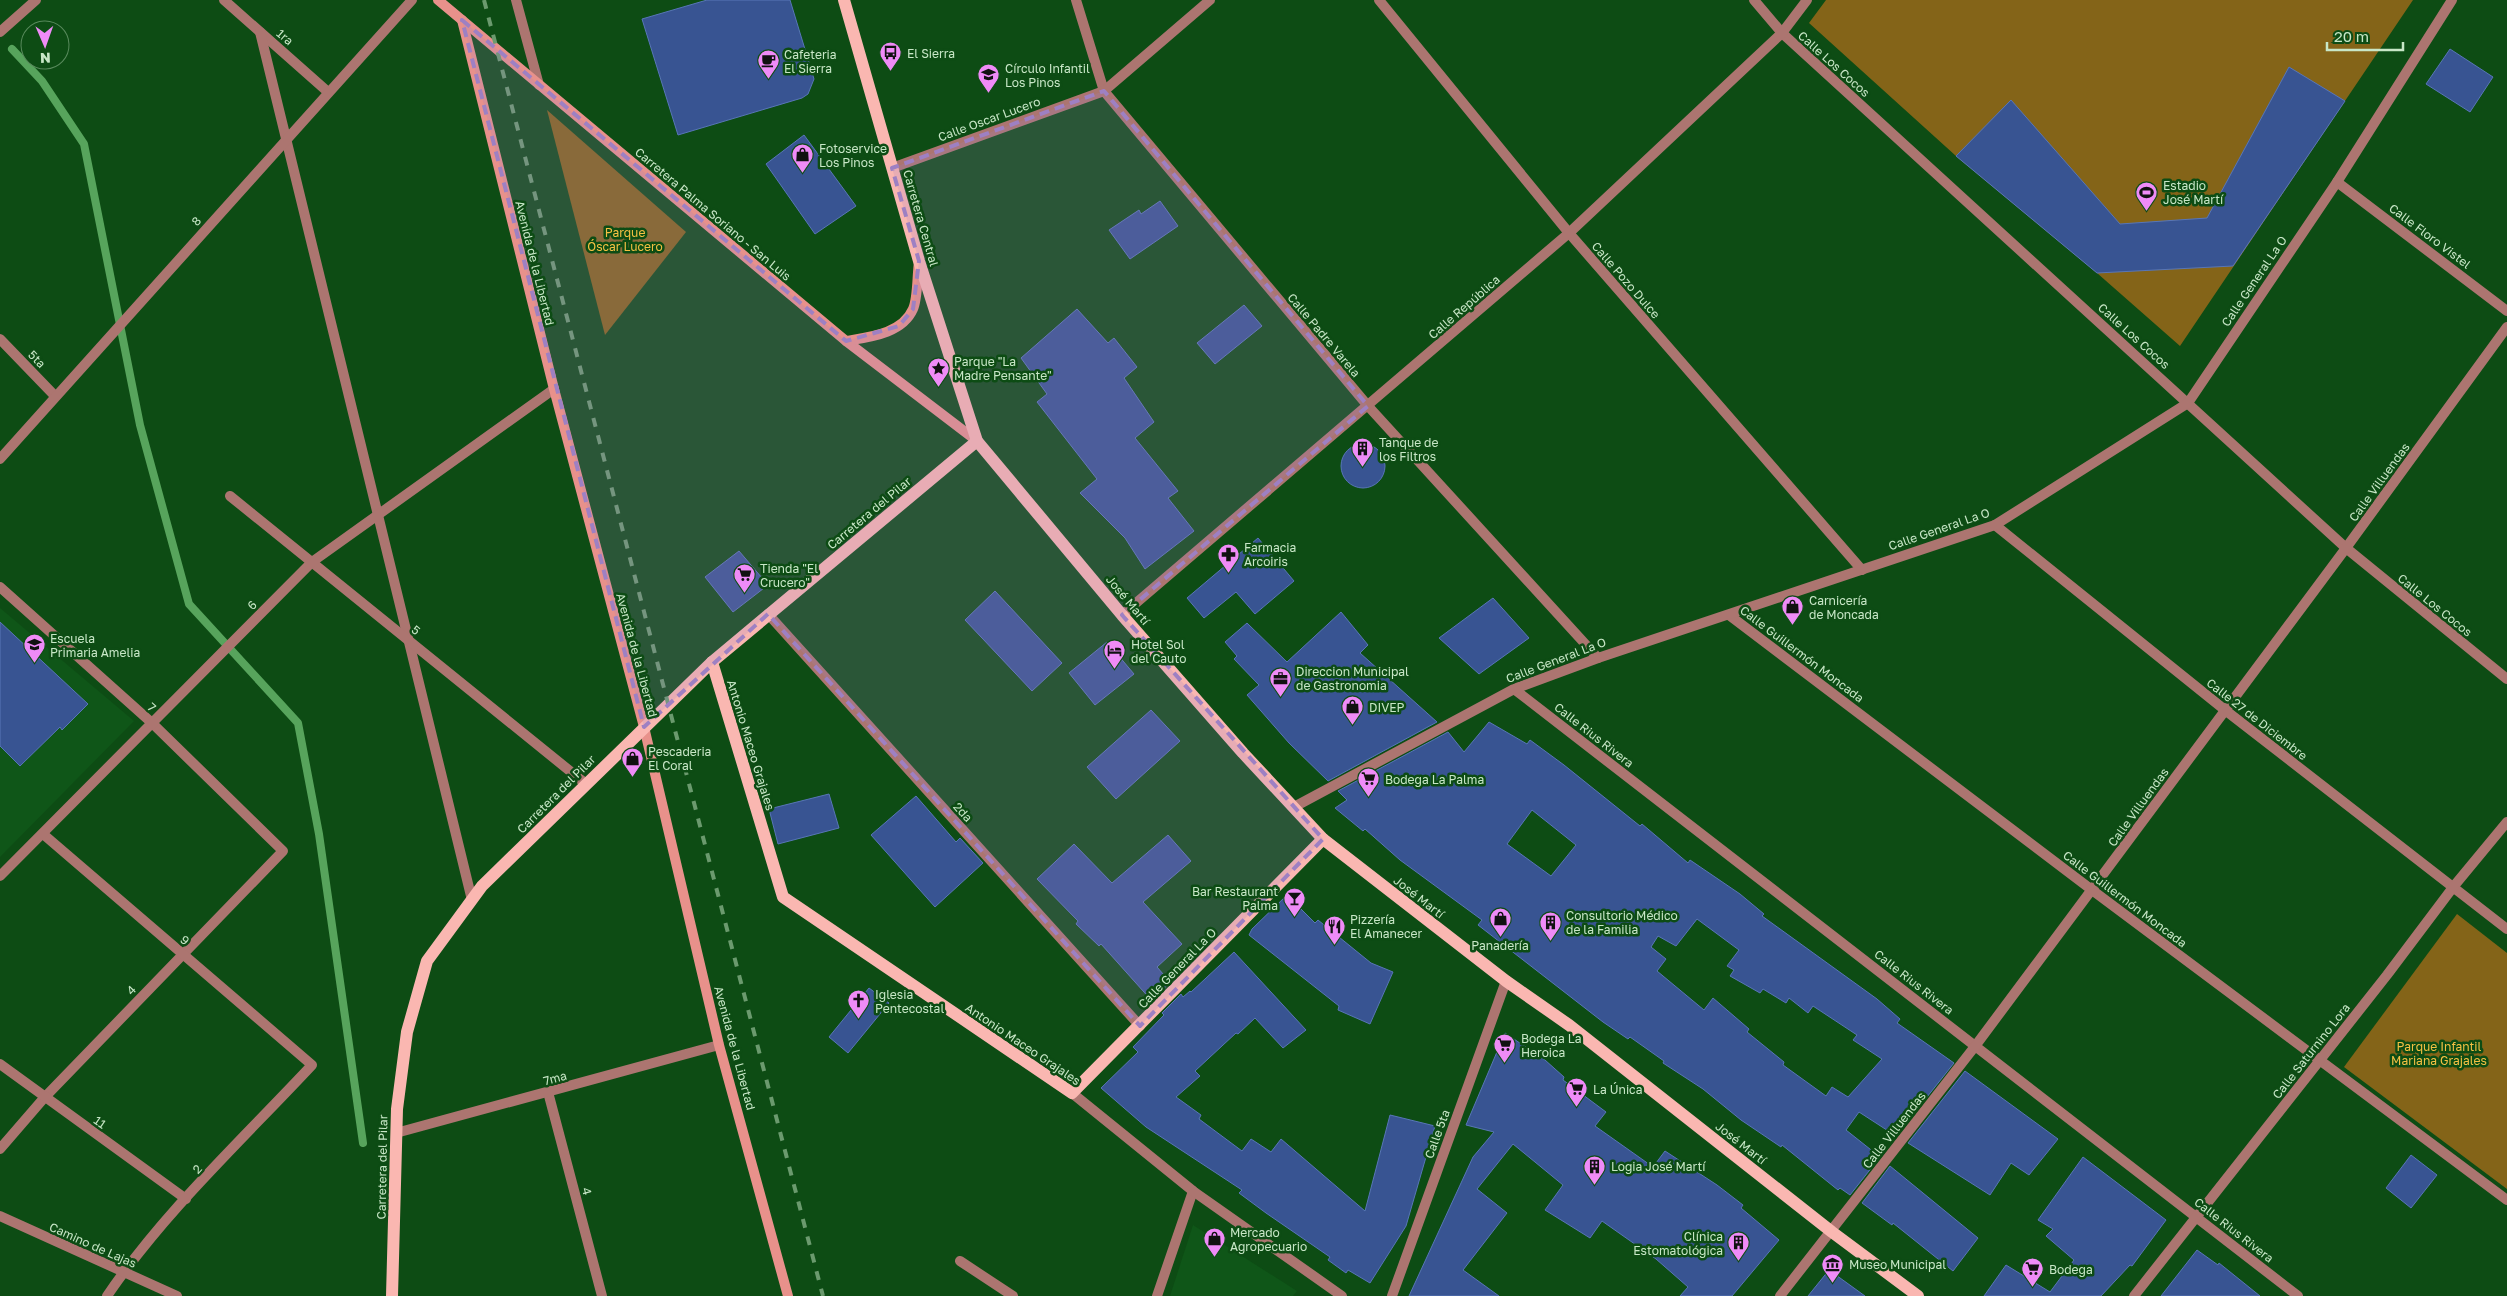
<svg xmlns="http://www.w3.org/2000/svg" width="2507" height="1296" font-family="'Golos Text',sans-serif">
	<rect width="100%" height="100%" fill="#0d4c14"/>
	<g fill="#0f5618">
		<polygon points="0,608 134,721 0,857"/>
		<polygon points="1193,1225 1297,1291 1293,1296 1170,1296"/>
	</g>
	<g fill="#846418">
		<polygon points="1826,0 2413,0 2180,346 2097,273 1956,156 1809,23"/>
		<polygon points="547,110 686,232 605,335"/>
		<polygon points="2457,914 2507,953 2507,1189 2344,1067"/>
	</g>
	<g fill="none" stroke-linecap="round" stroke-linejoin="round">
		<polyline stroke="#57a45c" stroke-width="8" points="12,49 42,81 84,144 140,425 189,604 298,723 319,834 363,1143"/>
	</g>
	<g fill="#385492" stroke="#5876b7" fill-rule="evenodd">
		<polygon points="707,0 790,0 814,79 808,94 802,98 678,135 642,19"/>
		<polygon points="2450,49 2493,77 2470,112 2426,84"/>
		<polygon points="2289,67 2345,101 2233,266 2097,273 1956,156 2011,100 2120,224 2207,218"/>
		<polygon points="804,135 856,206 815,234 766,164"/>
		<polygon points="1160,201 1178,226 1130,259 1109,230 1139,210 1141,214"/>
		<polygon points="1244,305 1262,326 1215,364 1197,343"/>
		<polygon points="1077,309 1108,343 1114,338 1137,367 1124,378 1154,422 1135,438 1178,491 1168,498 1194,531 1145,569 1125,538 1080,493 1097,479 1037,402 1047,394 1021,358"/>
		<circle cx="1363" cy="466" r="22"/>
		<polygon points="1258,538 1294,581 1255,614 1236,592 1204,618 1187,598"/>
		<polygon points="739,551 768,585 733,612 705,577"/>
		<polygon points="995,591 1062,663 1032,691 965,620"/>
		<polygon points="1493,598 1529,638 1479,674 1439,638"/>
		<polygon points="1341,612 1368,645 1360,653 1437,722 1328,781 1289,743 1247,695 1259,685 1234,659 1237,656 1225,642 1247,623 1287,662"/>
		<polygon points="0,622 88,704 62,730 60,727 20,766 0,746"/>
		<polygon points="1107,642 1134,674 1095,705 1069,673"/>
		<polygon points="1151,710 1180,741 1116,799 1087,767"/>
		<path d="M1489,722L1527,744L1530,740L1564,765L1640,826L1642,824L1688,863L1690,860L1740,894L1764,914L1762,916L1877,999L1900,1019L1897,1023L1954,1063L1896,1136L1859,1112L1846,1130L1880,1157L1850,1195L1840,1188L1838,1190L1782,1145L1781,1147L1741,1120L1703,1089L1663,1063L1664,1061L1630,1037L1628,1039L1603,1022L1478,925L1482,920L1400,860L1365,829L1363,831L1335,808L1347,800L1338,791L1448,732L1464,752ZM1532,810L1576,845L1551,876L1507,844ZM1697,919L1739,950L1727,966L1734,970L1730,976L1760,993L1763,989L1786,1003L1789,998L1808,1013L1813,1006L1857,1035L1853,1040L1882,1059L1848,1097L1832,1087L1826,1096L1783,1065L1784,1062L1747,1032L1749,1029L1713,998L1704,1010L1657,971L1666,959L1651,947L1658,936L1676,946Z"/>
		<polygon points="829,794 839,828 778,844 769,809"/>
		<polygon points="916,796 956,842 960,838 983,863 935,907 871,835"/>
		<polygon points="1168,835 1191,861 1143,902 1182,944 1157,967 1170,982 1152,1001 1101,944 1099,946 1076,924 1078,921 1037,879 1074,844 1112,883"/>
		<polygon points="1287,895 1315,923 1318,920 1371,963 1393,972 1370,1024 1338,1010 1339,1006 1249,935 1252,929"/>
		<polygon points="1234,952 1306,1030 1283,1048 1255,1018 1238,1034 1236,1033 1195,1071 1200,1076 1176,1097 1201,1115 1199,1119 1242,1151 1251,1139 1271,1152 1281,1139 1365,1211 1390,1115 1435,1126 1406,1226 1370,1283 1348,1270 1346,1273 1328,1260 1330,1257 1266,1213 1239,1193 1242,1190 1146,1127 1101,1088 1138,1052 1133,1047 1164,1015 1162,1013 1181,994 1183,997 1190,991 1191,992"/>
		<polygon points="869,988 889,1003 848,1053 829,1037"/>
		<polygon points="1505,1033 1545,1060 1564,1077 1563,1080 1606,1112 1595,1126 1653,1167 1665,1151 1717,1185 1743,1205 1741,1208 1779,1240 1732,1296 1680,1296 1688,1287 1656,1259 1602,1221 1590,1238 1545,1210 1563,1185 1513,1144 1477,1189 1507,1213 1463,1270 1499,1296 1409,1296 1473,1157 1494,1132 1466,1125"/>
		<polygon points="1965,1071 2058,1139 2029,1175 2011,1163 1990,1195 1908,1143"/>
		<polygon points="2411,1155 2437,1175 2411,1208 2386,1188"/>
		<polygon points="2083,1157 2166,1220 2132,1266 2130,1265 2101,1296 1984,1296 2006,1265 2050,1292 2074,1260 2046,1236 2053,1229 2038,1220"/>
		<polygon points="1890,1166 1978,1238 1953,1271 1893,1223 1892,1225 1862,1203"/>
		<polygon points="2197,1250 2218,1265 2219,1263 2260,1296 2161,1296"/>
		<polygon points="1829,1270 1865,1296 1808,1296"/>
	</g>
	<g fill="none" stroke-linecap="round" stroke-linejoin="round">
		<g stroke="#ac7570" stroke-width="10">
			<polyline points="224,0 328,92"/>
			<polyline points="516,0 539,85"/>
			<polyline points="1076,0 1104,91 1368,406 1598,658"/>
			<polyline points="1379,0 1569,233 1862,570"/>
			<polyline points="1754,0 1782,33 2346,548 2507,679"/>
			<polyline points="0,32 36,0"/>
			<polyline points="260,32 472,900"/>
			<polyline points="892,168 1104,91 1210,0"/>
			<polyline points="2337,182 2507,311"/>
			<polyline points="0,339 55,396"/>
			<polyline points="0,459 412,0"/>
			<polyline points="230,496 586,784"/>
			<polyline points="1995,525 2225,710 2507,929"/>
			<polyline points="0,587 152,723 283,851 44,1098 0,1149"/>
			<polyline points="768,614 1140,1026"/>
			<polyline points="1122,615 1569,233 1782,33 1807,0"/>
			<polyline points="1729,615 2092,890 2507,1200"/>
			<polyline points="1514,689 2298,1296"/>
			<polyline points="1294,807 1514,689 1598,658 1995,525 2188,403 2337,182 2452,0"/>
			<path d="M43,834L312,1065C242,1140 164,1212 107,1296"/>
			<polyline points="0,876 312,562 554,389"/>
			<polyline points="0,1064 186,1199"/>
			<polyline points="548,1092 602,1296"/>
			<polyline points="396,1133 719,1045"/>
			<polyline points="960,1261 1013,1296"/>
			<polyline points="1157,1296 1193,1191"/>
			<polyline points="1392,1296 1506,981"/>
			<polyline points="1780,1296 1976,1045 2346,548 2507,327"/>
		</g>
		<g stroke="#ac7570" stroke-width="10">
			<polyline points="1072,1093 1193,1191 1342,1296"/>
			<polyline points="0,1216 177,1296"/>
			<polyline points="2134,1296 2387,975 2454,886 2507,822"/>
		</g>
		<g stroke="#e8918b" stroke-width="10">
			<polyline points="438,0 846,341 977,441"/>
			<polyline points="462,20 554,389 644,727 719,1045 788,1296"/>
			<path d="M846,341C869,337 902,334 913,309C918,298 917,275 919,262"/>
		</g>
		<g stroke="#fab7b1" stroke-width="12">
			<polyline points="844,0 919,261 977,441 1122,615 1243,753 1323,839 1506,981 1569,1025 1832,1232 1918,1296"/>
			<polyline points="712,662 783,897 1072,1093 1323,839"/>
			<polyline points="392,1296 397,1109 407,1032 427,961 482,886 712,662 977,441"/>
		</g>
		<polyline stroke="#6b9a6e" stroke-width="4" stroke-dasharray="9 9" stroke-linecap="butt" points="484,0 823,1296"/>
	</g>
	<path fill="#9e80c3" fill-opacity="0.2" stroke="#9e80c3" stroke-width="4" stroke-dasharray="10 6" stroke-linejoin="round" d="M462,20L846,341L899,326L913,309L919,261L892,168L1104,91L1368,406L1122,615L1323,839L1140,1026L768,614L644,727Z"/>
	<defs>
		<symbol id="bus-pin" viewBox="-11 -11 22 30"><path d="M0 17L-7.5 6A9.5 9.5 0 1 1 7.5 6Z" fill="#ef8bf7" stroke="#0d4c14"/><path d="M-5-6H5V4H4V6H2V4H-2V6H-4V4H-5ZM-3.5-4V0h7V-4ZM-3.5 1.2v1.5H-2V1.2ZM2 1.2v1.5H3.5V1.2Z" fill="#111"/></symbol>
		<symbol id="cafe-pin" viewBox="-11 -11 22 30"><path d="M0 17L-7.5 6A9.5 9.5 0 1 1 7.5 6Z" fill="#ef8bf7" stroke="#0d4c14"/><path d="M-5.5-4.5H6V0H3Q3 3.5 0 3.5H-2.5Q-5.5 3.5-5.5 0ZM3-3.2v2h1.7v-2ZM-6 4.5H4V6H-6Z" fill="#111"/></symbol>
		<symbol id="school-pin" viewBox="-11 -11 22 30"><path d="M0 17L-7.5 6A9.5 9.5 0 1 1 7.5 6Z" fill="#ef8bf7" stroke="#0d4c14"/><path d="M0-5L7-2L0 1L-7-2ZM-4 1L0 2.5L4 1V4Q0 6-4 4Z" fill="#111"/></symbol>
		<symbol id="shop-pin" viewBox="-11 -11 22 30"><path d="M0 17L-7.5 6A9.5 9.5 0 1 1 7.5 6Z" fill="#ef8bf7" stroke="#0d4c14"/><path d="M-5-2.5h2.3a2.7 3.5 0 0 1 5.4 0H5L5.5 6h-11ZM-1.5-2.5h3a1.5 2.3 0 0 0-3 0Z" fill="#111"/></symbol>
		<symbol id="stadium-pin" viewBox="-11 -11 22 30"><path d="M0 17L-7.5 6A9.5 9.5 0 1 1 7.5 6Z" fill="#ef8bf7" stroke="#0d4c14"/><path d="M0-5a6.5 5 0 1 0 0 10a6.5 5 0 1 0 0-10ZM-3.5-1.8h7v3.6h-7Z" fill="#111"/></symbol>
		<symbol id="sight-pin" viewBox="-11 -11 22 30"><path d="M0 17L-7.5 6A9.5 9.5 0 1 1 7.5 6Z" fill="#ef8bf7" stroke="#0d4c14"/><path d="M0-6L1.8-2.2L6-1.7L2.9 1.2L3.7 5.4L0 3.3L-3.7 5.4L-2.9 1.2L-6-1.7L-1.8-2.2Z" fill="#111"/></symbol>
		<symbol id="building-pin" viewBox="-11 -11 22 30"><path d="M0 17L-7.5 6A9.5 9.5 0 1 1 7.5 6Z" fill="#ef8bf7" stroke="#0d4c14"/><path d="M-4-6H4V6H1V3H-1V6H-4ZM-2.5-4.3h1.7v1.8h-1.7ZM.8-4.3h1.7v1.8H.8ZM-2.5-1h1.7V.8h-1.7ZM.8-1h1.7V.8H.8Z" fill="#111"/></symbol>
		<symbol id="pharmacy-pin" viewBox="-11 -11 22 30"><path d="M0 17L-7.5 6A9.5 9.5 0 1 1 7.5 6Z" fill="#ef8bf7" stroke="#0d4c14"/><path d="M-2-6h4v4h4v4h-4v4h-4v-4h-4v-4h4Z" fill="#111"/></symbol>
		<symbol id="supermarket-pin" viewBox="-11 -11 22 30"><path d="M0 17L-7.5 6A9.5 9.5 0 1 1 7.5 6Z" fill="#ef8bf7" stroke="#0d4c14"/><path d="M-6-5.5h2.5l.6 2H6L4.5 2H-2.5L-4.4-4H-6ZM-1.5 3.2a1.3 1.3 0 1 0 .1 0ZM3 3.2a1.3 1.3 0 1 0 .1 0Z" fill="#111"/></symbol>
		<symbol id="hotel-pin" viewBox="-11 -11 22 30"><path d="M0 17L-7.5 6A9.5 9.5 0 1 1 7.5 6Z" fill="#ef8bf7" stroke="#0d4c14"/><path d="M-6-4.5h1.5V1H6V5H4.5V3h-9V5H-6ZM-4 0a1.8 1.8 0 1 1 3.6 0ZM.5 0V-2.5h3Q6-2.5 6 0Z" fill="#111"/></symbol>
		<symbol id="office-pin" viewBox="-11 -11 22 30"><path d="M0 17L-7.5 6A9.5 9.5 0 1 1 7.5 6Z" fill="#ef8bf7" stroke="#0d4c14"/><path d="M-6-3h4V-5.5h4V-3h4V5H-6ZM-1-4.5V-3h2v-1.5ZM-6 0V1H6V0Z" fill="#111"/></symbol>
		<symbol id="bar-pin" viewBox="-11 -11 22 30"><path d="M0 17L-7.5 6A9.5 9.5 0 1 1 7.5 6Z" fill="#ef8bf7" stroke="#0d4c14"/><path d="M-6-5H6L.8 .8V4.5H3.5V6h-7V4.5H-.8V.8Z" fill="#111"/></symbol>
		<symbol id="restaurant-pin" viewBox="-11 -11 22 30"><path d="M0 17L-7.5 6A9.5 9.5 0 1 1 7.5 6Z" fill="#ef8bf7" stroke="#0d4c14"/><path d="M-5-6h1v4h1v-4h1v4h1v-4h1v5L-1.5 .5V6h-2V.5L-5-1ZM5-6V6H3V1.5H1.5Q1.5-4 5-6Z" fill="#111"/></symbol>
		<symbol id="church-pin" viewBox="-11 -11 22 30"><path d="M0 17L-7.5 6A9.5 9.5 0 1 1 7.5 6Z" fill="#ef8bf7" stroke="#0d4c14"/><path d="M-1.2-6h2.4v3.5h3.3v2.4h-3.3V6h-2.4V-.1h-3.3v-2.4h3.3Z" fill="#111"/></symbol>
		<symbol id="museum-pin" viewBox="-11 -11 22 30"><path d="M0 17L-7.5 6A9.5 9.5 0 1 1 7.5 6Z" fill="#ef8bf7" stroke="#0d4c14"/><path d="M0-6L6-3V-2H-6V-3ZM-5-1h2V3h-2ZM-1-1h2V3h-2ZM3-1h2V3H3ZM-6 4H6V6H-6Z" fill="#111"/></symbol>
	</defs>
	<g fill-rule="evenodd">
		<use href="#bus-pin" x="878" y="40" width="25" height="34"/>
		<use href="#cafe-pin" x="756" y="48" width="25" height="34"/>
		<use href="#school-pin" x="976" y="62" width="25" height="34"/>
		<use href="#shop-pin" x="790" y="142" width="25" height="34"/>
		<use href="#stadium-pin" x="2134" y="180" width="25" height="34"/>
		<use href="#sight-pin" x="926" y="356" width="25" height="34"/>
		<use href="#building-pin" x="1350" y="436" width="25" height="34"/>
		<use href="#pharmacy-pin" x="1216" y="542" width="25" height="34"/>
		<use href="#supermarket-pin" x="732" y="562" width="25" height="34"/>
		<use href="#shop-pin" x="1780" y="594" width="25" height="34"/>
		<use href="#school-pin" x="22" y="632" width="25" height="34"/>
		<use href="#hotel-pin" x="1102" y="638" width="25" height="34"/>
		<use href="#office-pin" x="1268" y="666" width="25" height="34"/>
		<use href="#shop-pin" x="1340" y="694" width="25" height="34"/>
		<use href="#shop-pin" x="620" y="746" width="25" height="34"/>
		<use href="#supermarket-pin" x="1356" y="766" width="25" height="34"/>
		<use href="#bar-pin" x="1282" y="886" width="25" height="34"/>
		<use href="#shop-pin" x="1488" y="906" width="25" height="34"/>
		<use href="#building-pin" x="1538" y="910" width="25" height="34"/>
		<use href="#restaurant-pin" x="1322" y="914" width="25" height="34"/>
		<use href="#church-pin" x="846" y="988" width="25" height="34"/>
		<use href="#supermarket-pin" x="1492" y="1032" width="25" height="34"/>
		<use href="#supermarket-pin" x="1564" y="1076" width="25" height="34"/>
		<use href="#building-pin" x="1582" y="1154" width="25" height="34"/>
		<use href="#shop-pin" x="1202" y="1226" width="25" height="34"/>
		<use href="#building-pin" x="1726" y="1230" width="25" height="34"/>
		<use href="#museum-pin" x="1820" y="1252" width="25" height="34"/>
		<use href="#supermarket-pin" x="2020" y="1256" width="25" height="34"/>
	</g>
	<g text-anchor="middle" dominant-baseline="central" stroke-width="5" stroke-linejoin="round" paint-order="stroke">
		<g font-size="12" fill="#c8e7c7" stroke="#0d4c14">
			<text transform="translate(285 37) rotate(41)">1ra</text>
			<text transform="translate(1834 64) rotate(42)">Calle Los Cocos</text>
			<text transform="translate(989 119) rotate(-20)">Calle Oscar Lucero</text>
			<text transform="translate(713 214) rotate(40)">Carretera Palma Soriano - San Luis</text>
			<text transform="translate(921 218) rotate(74)">Carretera Central</text>
			<text transform="translate(196 221) rotate(-48)">8</text>
			<text transform="translate(2430 236) rotate(37)">Calle Floro Vistel</text>
			<text transform="translate(535 263) rotate(76)">Avenida de la Libertad</text>
			<text transform="translate(1626 280) rotate(49)">Calle Pozo Dulce</text>
			<text transform="translate(2254 281) rotate(-56)">Calle General La O</text>
			<text transform="translate(1464 307) rotate(-41)">Calle República</text>
			<text transform="translate(1324 335) rotate(50)">Calle Padre Varela</text>
			<text transform="translate(2134 336) rotate(42)">Calle Los Cocos</text>
			<text transform="translate(37 359) rotate(46)">5ta</text>
			<text transform="translate(2379 482) rotate(-54)">Calle Villuendas</text>
			<text transform="translate(869 513) rotate(-40)">Carretera del Pilar</text>
			<text transform="translate(1939 529) rotate(-19)">Calle General La O</text>
			<text transform="translate(1128 600) rotate(50)">José Martí</text>
			<text transform="translate(252 605) rotate(-45)">6</text>
			<text transform="translate(2435 605) rotate(39)">Calle Los Cocos</text>
			<text transform="translate(416 630) rotate(39)">5</text>
			<text transform="translate(1802 654) rotate(37)">Calle Guillermón Moncada</text>
			<text transform="translate(637 655) rotate(75)">Avenida de la Libertad</text>
			<text transform="translate(1556 660) rotate(-21)">Calle General La O</text>
			<text transform="translate(152 707) rotate(42)">7</text>
			<text transform="translate(2257 719) rotate(38)">Calle 27 de Diciembre</text>
			<text transform="translate(1594 735) rotate(38)">Calle Rius Rivera</text>
			<text transform="translate(751 745) rotate(73)">Antonio Maceo Grajales</text>
			<text transform="translate(556 794) rotate(-45)">Carretera del Pilar</text>
			<text transform="translate(2138 807) rotate(-54)">Calle Villuendas</text>
			<text transform="translate(963 812) rotate(48)">2da</text>
			<text transform="translate(1419 897) rotate(38)">José Martí</text>
			<text transform="translate(2125 899) rotate(37)">Calle Guillermón Moncada</text>
			<text transform="translate(185 940) rotate(41)">9</text>
			<text transform="translate(1177 968) rotate(-46)">Calle General La O</text>
			<text transform="translate(1914 982) rotate(38)">Calle Rius Rivera</text>
			<text transform="translate(131 990) rotate(-46)">4</text>
			<text transform="translate(1023 1044) rotate(34)">Antonio Maceo Grajales</text>
			<text transform="translate(735 1048) rotate(75)">Avenida de la Libertad</text>
			<text transform="translate(2311 1051) rotate(-52)">Calle Saturnino Lora</text>
			<text transform="translate(555 1078) rotate(-15)">7ma</text>
			<text transform="translate(100 1122) rotate(35)">11</text>
			<text transform="translate(1894 1130) rotate(-52)">Calle Villuendas</text>
			<text transform="translate(1437 1134) rotate(-70)">Calle 5ta</text>
			<text transform="translate(1741 1143) rotate(38)">José Martí</text>
			<text transform="translate(382 1167) rotate(-89)">Carretera del Pilar</text>
			<text transform="translate(197 1169) rotate(-47)">2</text>
			<text transform="translate(587 1191) rotate(75)">4</text>
			<text transform="translate(2234 1230) rotate(38)">Calle Rius Rivera</text>
			<text transform="translate(93 1245) rotate(24)">Camino de Lajas</text>
		</g>
		<g font-size="12" fill="#c8e7c7" stroke="#0d4c14" text-anchor="start">
			<text x="907" y="53">El Sierra</text>
			<text x="784" y="54">Cafeteria<tspan x="784" dy="14">El Sierra</tspan></text>
			<text x="1005" y="68">Círculo Infantil<tspan x="1005" dy="14">Los Pinos</tspan></text>
			<text x="819" y="148">Fotoservice<tspan x="819" dy="14">Los Pinos</tspan></text>
			<text x="2163" y="185">Estadio<tspan x="2163" dy="14">José Martí</tspan></text>
			<text x="954" y="361">Parque "La<tspan x="954" dy="14">Madre Pensante"</tspan></text>
			<text x="1379" y="442">Tanque de<tspan x="1379" dy="14">los Filtros</tspan></text>
			<text x="1244" y="547">Farmacia<tspan x="1244" dy="14">Arcoiris</tspan></text>
			<text x="760" y="568">Tienda "El<tspan x="760" dy="14">Crucero"</tspan></text>
			<text x="1809" y="600">Carnicería<tspan x="1809" dy="14">de Moncada</tspan></text>
			<text x="50" y="638">Escuela<tspan x="50" dy="14">Primaria Amelia</tspan></text>
			<text x="1131" y="644">Hotel Sol<tspan x="1131" dy="14">del Cauto</tspan></text>
			<text x="1296" y="671">Direccion Municipal<tspan x="1296" dy="14">de Gastronomia</tspan></text>
			<text x="1369" y="707">DIVEP</text>
			<text x="648" y="751">Pescaderia<tspan x="648" dy="14">El Coral</tspan></text>
			<text x="1385" y="779">Bodega La Palma</text>
			<text x="1278" y="891" text-anchor="end">Bar Restaurant<tspan x="1278" dy="14">Palma</tspan></text>
			<text x="1566" y="915">Consultorio Médico<tspan x="1566" dy="14">de la Familia</tspan></text>
			<text x="1350" y="919">Pizzería<tspan x="1350" dy="14">El Amanecer</tspan></text>
			<text x="1500" y="945" text-anchor="middle">Panadería</text>
			<text x="875" y="994">Iglesia<tspan x="875" dy="14">Pentecostal</tspan></text>
			<text x="1521" y="1038">Bodega La<tspan x="1521" dy="14">Heroica</tspan></text>
			<text x="1593" y="1089">La Única</text>
			<text x="1611" y="1166">Logia José Martí</text>
			<text x="1230" y="1232">Mercado<tspan x="1230" dy="14">Agropecuario</tspan></text>
			<text x="1723" y="1236" text-anchor="end">Clínica<tspan x="1723" dy="14">Estomatológica</tspan></text>
			<text x="1849" y="1264">Museo Municipal</text>
			<text x="2049" y="1269">Bodega</text>
		</g>
		<g font-size="12" fill="#f6c044" stroke="#0d4c14">
			<text x="625" y="232">Parque<tspan x="625" dy="14">Óscar Lucero</tspan></text>
			<text x="2439" y="1046">Parque Infantil<tspan x="2439" dy="14">Mariana Grajales</tspan></text>
		</g>
	</g>
	<g transform="translate(45 45) rotate(178)"><circle r="24" fill="#0d4c14" stroke="#588a5c"/>
	<path d="M0-4L9 19L0 12L-9 19Z" fill="#ef8bf7"/>
	<text y="-8" font-size="14" font-weight="bold" text-anchor="middle" fill="#c8e7c7">N</text>
	</g>
	<path d="M2327 42v8h76v-8" fill="none" stroke="#c8e7c7" stroke-width="2.5"/>
	<text x="2334" y="42" font-size="15" fill="#c8e7c7" stroke="#0d4c14" stroke-width="4" paint-order="stroke">20 m</text>
</svg>
